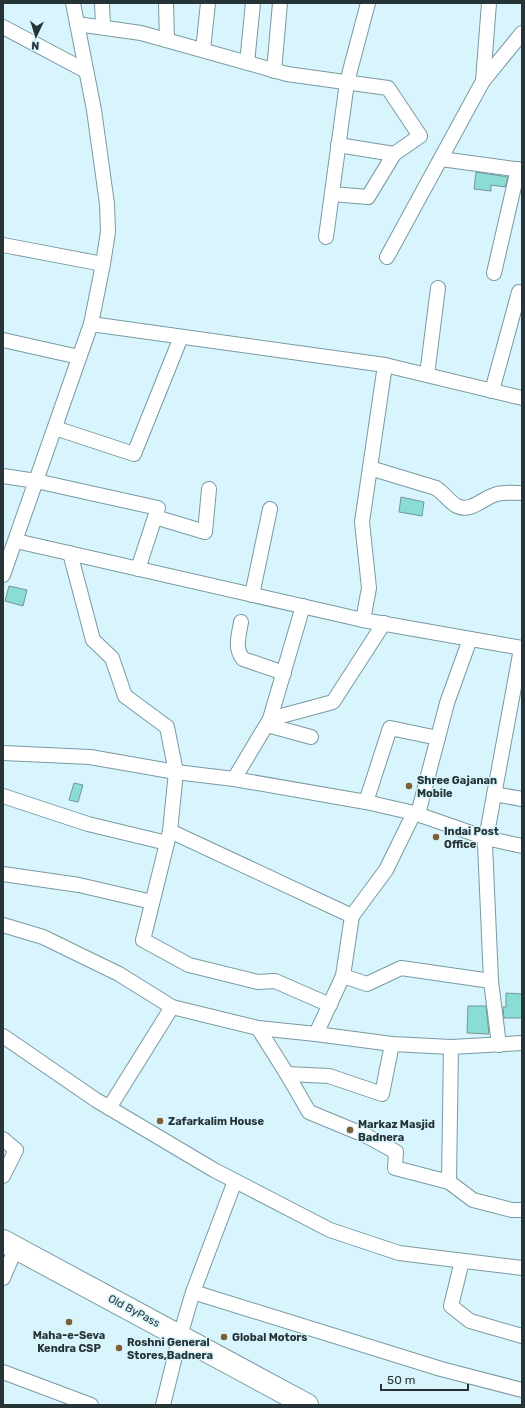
<svg xmlns="http://www.w3.org/2000/svg" width="525" height="1408" font-family="Rubik,sans-serif">
	<rect width="100%" height="100%" fill="#d8f4fc"/>
	<g fill="#8addd5" stroke="#759794">
		<polygon points="476,172 508,177 505,187 491,185 491,191 474,189"/>
		<polygon points="401,497 424,502 422,516 399,512"/>
		<polygon points="9,586 27,590 23,606 5,601"/>
		<polygon points="74,783 83,785 78,802 69,800"/>
		<polygon points="506,993 522,994 522,1018 504,1018 503,1007 506,1007"/>
		<polygon points="468,1006 486,1006 489,1034 467,1033"/>
	</g>
	<g fill="none" stroke-linecap="round" stroke-linejoin="round">
		<defs>
			<g id="street">
				<polyline points="102,3 103,27"/>
				<polyline points="166,3 167,40"/>
				<polyline points="77,24 141,33 287,74 388,88 420,136 394,154 368,197 332,194"/>
				<polyline points="3,27 86,71"/>
				<polyline points="203,50 208,3"/>
				<polyline points="247,63 253,3"/>
				<polyline points="274,71 280,3"/>
				<polyline points="483,81 489,3"/>
				<polyline points="338,145 394,154"/>
				<polyline points="441,159 522,170"/>
				<polyline points="326,237 347,82 368,3"/>
				<polyline points="3,245 103,264"/>
				<polyline points="387,257 483,81 522,33"/>
				<polyline points="494,273 518,169"/>
				<polyline points="91,324 385,365 522,398"/>
				<polyline points="3,340 79,357"/>
				<polyline points="427,375 438,288"/>
				<polyline points="492,391 519,292"/>
				<polyline points="55,428 134,454 181,337"/>
				<path d="M370,468L436,488C444,493 449,502 457,506C471,513 484,497 497,494C505,492 514,493 522,493"/>
				<polyline points="3,476 36,481 158,508 138,569"/>
				<polyline points="155,517 205,532 209,489"/>
				<polyline points="16,541 363,620 522,648"/>
				<polyline points="70,553 93,640 112,658 125,696 167,727 176,772 170,831 143,940 189,965 258,982 275,981 330,1005"/>
				<polyline points="3,575 91,324 103,264 108,232 107,204 94,110 73,3"/>
				<polyline points="252,595 270,509"/>
				<polyline points="363,620 369,588 362,522 385,365"/>
				<path d="M241,622C239,635 234,648 243,659L284,673"/>
				<polyline points="270,719 303,606"/>
				<polyline points="267,725 311,737"/>
				<polyline points="3,753 90,757 176,772 234,779 366,802 414,813 486,838 522,846"/>
				<polyline points="234,779 270,719 333,702 384,623"/>
				<polyline points="494,794 522,799"/>
				<polyline points="3,796 88,824 167,843"/>
				<polyline points="366,802 390,728 438,738"/>
				<polyline points="418,814 447,703 470,639"/>
				<polyline points="170,831 352,916 343,976"/>
				<polyline points="3,874 79,885 152,902"/>
				<polyline points="352,916 386,870 414,813"/>
				<polyline points="3,925 43,937 119,974 172,1007 258,1028 316,1034 392,1044 451,1047 522,1043"/>
				<polyline points="258,1028 287,1074 309,1112 367,1136 396,1152 395,1168 449,1182 473,1200 512,1210 522,1210"/>
				<polyline points="316,1034 343,976 367,984 401,968 491,981"/>
				<polyline points="3,1036 96,1100 214,1170 330,1230 399,1253 522,1268"/>
				<polyline points="499,1045 491,981 485,844 521,649 522,650"/>
				<polyline points="287,1074 329,1076 382,1094 392,1044"/>
				<polyline points="109,1108 172,1007"/>
				<polyline points="3,1139 16,1150 3,1176"/>
				<polyline points="449,1182 451,1047"/>
				<polyline points="462,1261 451,1306 470,1321 522,1336"/>
				<polyline points="3,1278 16,1248"/>
				<polyline points="193,1292 441,1369 522,1390"/>
				<polyline points="3,1372 91,1405"/>
				<polyline points="163,1405 180,1336 193,1292 235,1181"/>
			</g>
			<polyline id="highway" points="3,1241 307,1405"/>
		</defs>
		<use href="#street" stroke="#799aa3" stroke-width="16"/>
		<use href="#highway" stroke="#799aa3" stroke-width="24"/>
		<use href="#street" stroke="#fff" stroke-width="14"/>
		<use href="#highway" stroke="#fff" stroke-width="22"/>
	</g>
	<g fill="#7d5f33" stroke="#d8f4fc" stroke-width="1.5">
		<circle cx="409" cy="786" r="4"/>
		<circle cx="436" cy="837" r="4"/>
		<circle cx="160" cy="1121" r="4"/>
		<circle cx="350" cy="1130" r="4"/>
		<circle cx="69" cy="1322" r="4"/>
		<circle cx="224" cy="1337" r="4"/>
		<circle cx="119" cy="1348" r="4"/>
	</g>
	<g text-anchor="middle" dominant-baseline="central" stroke-width="3" stroke-linejoin="round" paint-order="stroke">
		<g font-size="11" font-weight="bold" fill="#263437" stroke="#d8f4fc" text-anchor="start">
			<text x="417" y="780">Shree Gajanan<tspan x="417" dy="13">Mobile</tspan></text>
			<text x="444" y="831">Indai Post<tspan x="444" dy="13">Office</tspan></text>
			<text x="168" y="1121">Zafarkalim House</text>
			<text x="358" y="1124">Markaz Masjid<tspan x="358" dy="13">Badnera</tspan></text>
			<text x="69" y="1335" text-anchor="middle">Maha-e-Seva<tspan x="69" dy="13">Kendra CSP</tspan></text>
			<text x="232" y="1337">Global Motors</text>
			<text x="127" y="1342">Roshni General<tspan x="127" dy="13">Stores,Badnera</tspan></text>
		</g>
		<g font-size="11" fill="#263437" stroke="#d8f4fc">
			<text transform="translate(134 1311) rotate(28)">Old ByPass</text>
		</g>
	</g>
	<rect width="525" height="1408" fill="none" stroke="#263437" stroke-width="8"/>
	<g transform="translate(36 36) rotate(184)" stroke="#d8f4fc" stroke-width="3" paint-order="stroke">
	<path d="M0-3L7 15L0 10L-7 15Z" fill="#263437"/>
	<text y="-6" font-size="11" font-weight="bold" text-anchor="middle" fill="#263437">N</text>
	</g>
	<path d="M381 1384v6h87v-6" fill="none" stroke="#263437" stroke-width="2"/>
	<text x="387" y="1384" font-size="12" fill="#263437" stroke="#d8f4fc" stroke-width="3" paint-order="stroke">50 m</text>
</svg>
